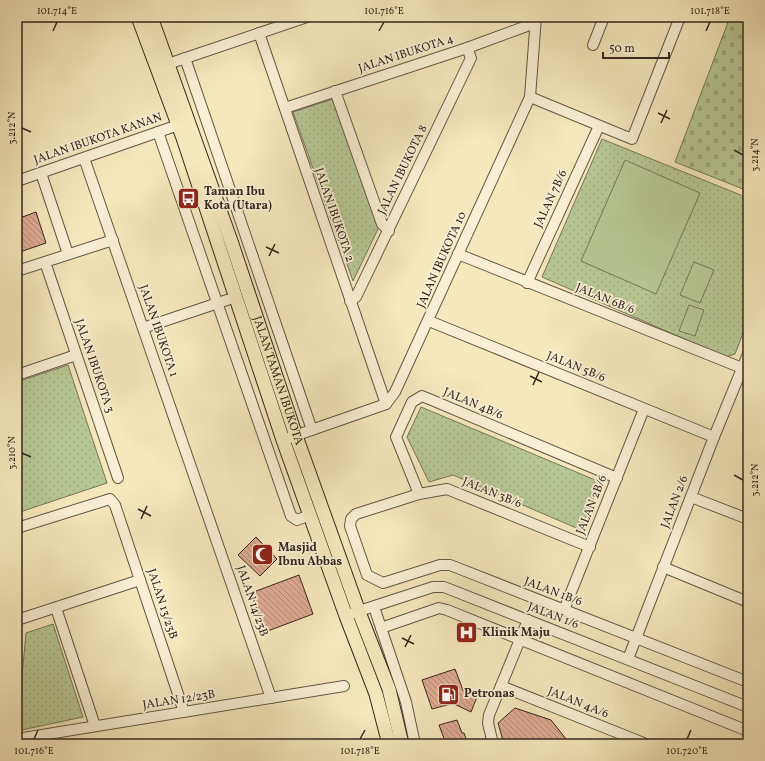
<svg xmlns="http://www.w3.org/2000/svg" width="765" height="761" font-family="Vollkorn,serif">
	<defs>
		<pattern id="grass-dots" width="8" height="8" patternUnits="userSpaceOnUse"><rect width="8" height="8" fill="#b7c795"/><path d="M2 2h.1M6 6h.1" fill="none" stroke="#9eab80" stroke-width="1.8" stroke-linecap="round"/></pattern>
		<pattern id="cemetery-stones" width="16" height="16" patternUnits="userSpaceOnUse"><rect width="16" height="16" fill="#b7c795"/><path d="M2 7V4a2 2 0 0 1 4 0v3zM10 15v-3a2 2 0 0 1 4 0v3z" fill="#9eab80"/></pattern>
		<pattern id="building-back-hatch" width="6" height="6" patternUnits="userSpaceOnUse"><rect width="6" height="6" fill="#dda993"/><path d="M-1 5l2 2M0 0l6 6M5-1l2 2" fill="none" stroke="#b48a77"/></pattern>
	</defs>
	<rect width="100%" height="100%" fill="#f6e7bd"/>
	<filter id="stains"><feTurbulence type="fractalNoise" baseFrequency=".005" numOctaves="4"/><feColorMatrix values="0 0 0 0 .2 0 0 0 0 .09 0 0 0 0 .02 0 0 0 .5 -.17"/></filter>
	<radialGradient id="worn" r=".72"><stop offset=".6" stop-color="#630" stop-opacity="0"/><stop offset="1" stop-color="#630" stop-opacity=".3"/></radialGradient>
	<g fill="url(#grass-dots)" stroke="#76775a">
		<polygon points="333,99 379,227 353,281 293,112"/>
		<polygon points="602,139 748,198 748,320 735,354 726,357 542,277"/>
		<polygon points="68,365 107,483 17,513 17,382"/>
		<polygon points="421,407 600,482 581,530 453,475 429,482 407,437"/>
		<polygon points="53,624 83,717 17,731 26,633"/>
	</g>
	<polygon fill="url(#cemetery-stones)" stroke="#76775a" points="730,17 748,17 748,191 675,162"/>
	<g fill="#b7c795" stroke="#76775a">
		<polygon points="625,160 700,193 656,294 581,261"/>
		<polygon points="694,262 714,270 700,303 680,295"/>
		<polygon points="689,305 704,310 695,336 679,331"/>
	</g>
	<g fill="url(#building-back-hatch)" stroke="#35271e">
		<polygon points="36,212 46,243 17,253 17,219"/>
		<polygon points="256,537 277,559 260,576 238,555"/>
		<polygon points="299,575 313,614 265,632 251,593"/>
		<polygon points="455,669 463,690 477,697 471,712 450,702 451,704 432,709 422,680"/>
		<polygon points="515,708 551,720 570,744 504,744 498,723"/>
		<polygon points="457,720 462,733 464,733 468,744 446,744 439,725"/>
	</g>
	<g fill="none" stroke-linecap="round" stroke-linejoin="round">
		<defs>
			<g id="minor">
				<polyline points="259,33 386,404"/>
				<polyline points="593,45 604,17"/>
				<polyline points="185,58 312,430"/>
				<polyline points="162,66 307,17"/>
				<polyline points="335,91 382,224 389,231"/>
				<polyline points="530,97 632,139 680,17"/>
				<polyline points="285,108 467,48 535,23"/>
				<polyline points="158,132 291,516 297,520 310,515"/>
				<polyline points="84,158 271,698"/>
				<polyline points="41,173 68,254"/>
				<polyline points="17,181 184,123"/>
				<polyline points="458,254 742,368"/>
				<polyline points="45,262 118,478"/>
				<polyline points="17,271 113,240"/>
				<polyline points="527,283 599,126"/>
				<polyline points="350,301 356,297 471,58 467,48"/>
				<polyline points="429,321 714,437"/>
				<polyline points="143,328 236,297"/>
				<polyline points="17,375 76,355"/>
				<polyline points="283,440 386,404 395,392 530,97 536,17"/>
				<polyline points="419,494 396,437 412,402 422,396 617,478"/>
				<polyline points="691,497 748,519"/>
				<polyline points="17,528 110,499 115,505 184,712"/>
				<polyline points="590,547 447,489 419,494 356,514 351,519 350,526 367,575 383,583 440,565 450,565 748,682"/>
				<polyline points="663,567 748,602"/>
				<polyline points="374,607 406,702 415,744"/>
				<polyline points="56,608 95,726"/>
				<polyline points="564,610 644,409"/>
				<polyline points="353,613 433,587 444,587 748,707"/>
				<polyline points="17,620 140,580"/>
				<polyline points="381,628 439,608 447,610 748,731"/>
				<polyline points="628,659 714,437 748,354"/>
				<polyline points="501,686 646,744"/>
				<polyline points="17,739 344,686"/>
				<polyline points="493,744 488,723 489,715 528,620"/>
			</g>
			<g id="major">
				<polyline points="138,17 183,138 283,440 346,616 376,694 389,744"/>
				<path id="s1" d="M151,17L232,244L296,436L359,612L389,689L402,744"/>
			</g>
		</defs>
		<use href="#minor" stroke="#655746" stroke-width="12"/>
		<use href="#major" stroke="#35271e" stroke-width="15"/>
		<use href="#minor" stroke="#f9efd4" stroke-width="10"/>
		<use href="#major" stroke="#f6e7bd" stroke-width="13"/>
	</g>
	<path fill="none" stroke="#35271e" stroke-width="1.5" d="M53,31L57,22M379,31L384,22M706,31L710,22M658,113L670,119M661,123L667,110M22,128L31,132M734,150L743,155M266,247L279,253M269,256L275,244M530,376L542,382M533,385L539,372M22,453L31,457M734,475L743,480M138,509L151,516M141,519L147,506M402,638L414,644M405,647L411,635M34,739L38,730M360,739L365,730M687,739L691,730"/>
	<defs>
		<symbol id="bus-square" viewBox="-11 -11 22 22"><rect x="-9" y="-9" width="18" height="18" rx="4" fill="#8f2418" stroke="#f9efd4"/><path d="M-5-6H5V4H4V6H2V4H-2V6H-4V4H-5ZM-3.5-4V0h7V-4ZM-3.5 1.2v1.5H-2V1.2ZM2 1.2v1.5H3.5V1.2Z" fill="#fff"/></symbol>
		<symbol id="mosque-square" viewBox="-11 -11 22 22"><rect x="-9" y="-9" width="18" height="18" rx="4" fill="#8f2418" stroke="#f9efd4"/><path d="M3.5-4.9A6 6 0 1 0 3.5 4.9A5 5 0 1 1 3.5-4.9Z" fill="#fff"/></symbol>
		<symbol id="hospital-square" viewBox="-11 -11 22 22"><rect x="-9" y="-9" width="18" height="18" rx="4" fill="#8f2418" stroke="#f9efd4"/><path d="M-5-5h3v3.5h4V-5h3V5h-3V1.5h-4V5h-3Z" fill="#fff"/></symbol>
		<symbol id="fuel-square" viewBox="-11 -11 22 22"><rect x="-9" y="-9" width="18" height="18" rx="4" fill="#8f2418" stroke="#f9efd4"/><path d="M-5.5-6h7V0h2V4h1.3V-2.5L3-4.5l.8-.8L6-3V5H2.5V1h-1V6h-7ZM-4.2-4.7v3.2H.2V-4.7Z" fill="#fff"/></symbol>
	</defs>
	<g fill-rule="evenodd">
		<use href="#bus-square" x="176" y="186" width="25" height="25"/>
		<use href="#mosque-square" x="250" y="542" width="25" height="25"/>
		<use href="#hospital-square" x="454" y="620" width="25" height="25"/>
		<use href="#fuel-square" x="436" y="682" width="25" height="25"/>
	</g>
	<g text-anchor="middle" dominant-baseline="central" stroke-width="3.5" stroke-linejoin="round" paint-order="stroke">
		<g font-size="12" fill="#35271e" stroke="#f9efd4">
			<text transform="translate(406 54) rotate(-18)">JALAN IBUKOTA 4</text>
			<text transform="translate(98 139) rotate(-19)">JALAN IBUKOTA KANAN</text>
			<text transform="translate(403 170) rotate(-64)">JALAN IBUKOTA 8</text>
			<text transform="translate(551 199) rotate(-65)">JALAN 7B/6</text>
			<text transform="translate(334 215) rotate(71)">JALAN IBUKOTA 2</text>
			<text transform="translate(442 260) rotate(-66)">JALAN IBUKOTA 10</text>
			<text transform="translate(605 299) rotate(22)">JALAN 6B/6</text>
			<text transform="translate(158 331) rotate(71)">JALAN IBUKOTA 1</text>
			<text transform="translate(94 366) rotate(71)">JALAN IBUKOTA 3</text>
			<text transform="translate(576 367) rotate(22)">JALAN 5B/6</text>
			<text stroke="none"><textPath href="#s1" startOffset="385">JALAN TAMAN IBUKOTA</textPath></text>
			<text transform="translate(473 404) rotate(23)">JALAN 4B/6</text>
			<text transform="translate(492 493) rotate(22)">JALAN 3B/6</text>
			<text transform="translate(675 502) rotate(-69)">JALAN 2/6</text>
			<text transform="translate(592 505) rotate(-68)">JALAN 2B/6</text>
			<text transform="translate(553 592) rotate(21)">JALAN 1B/6</text>
			<text transform="translate(252 601) rotate(71)">JALAN 14/23B</text>
			<text transform="translate(162 604) rotate(72)">JALAN 13/23B</text>
			<text transform="translate(553 616) rotate(21)">JALAN 1/6</text>
			<text transform="translate(179 700) rotate(-9)">JALAN 12/23B</text>
			<text transform="translate(578 703) rotate(22)">JALAN 4A/6</text>
		</g>
		<g font-size="12" font-weight="bold" fill="#35271e" stroke="#f9efd4" text-anchor="start">
			<text x="204" y="192">Taman Ibu<tspan x="204" dy="14">Kota (Utara)</tspan></text>
			<text x="278" y="548">Masjid<tspan x="278" dy="14">Ibnu Abbas</tspan></text>
			<text x="482" y="633">Klinik Maju</text>
			<text x="464" y="694">Petronas</text>
		</g>
	</g>
	<rect width="765" height="761" fill="none" stroke="#f6e7bd" stroke-width="44"/>
	<path d="M603 52v6h66v-6" fill="none" stroke="#35271e" stroke-width="2"/>
	<text x="609" y="52" font-size="12" fill="#35271e" stroke="#f9efd4" stroke-width="3" paint-order="stroke">50 m</text>
	<rect x="22" y="22" width="721" height="717" fill="none" stroke="#35271e" stroke-width="1.5"/>
	<g font-size="10" text-anchor="middle" fill="#35271e">
		<text x="57" y="14">101.714°E</text>
		<text x="384" y="14">101.716°E</text>
		<text x="710" y="14">101.718°E</text>
		<text transform="translate(11 128) rotate(-90)" y="4">3.212°N</text>
		<text transform="translate(754 155) rotate(-90)" y="4">3.214°N</text>
		<text transform="translate(11 453) rotate(-90)" y="4">3.210°N</text>
		<text transform="translate(754 480) rotate(-90)" y="4">3.212°N</text>
		<text x="34" y="754">101.716°E</text>
		<text x="360" y="754">101.718°E</text>
		<text x="687" y="754">101.720°E</text>
	</g>
	<rect width="100%" height="100%" filter="url(#stains)"/>
	<rect width="100%" height="100%" fill="url(#worn)"/>
</svg>
